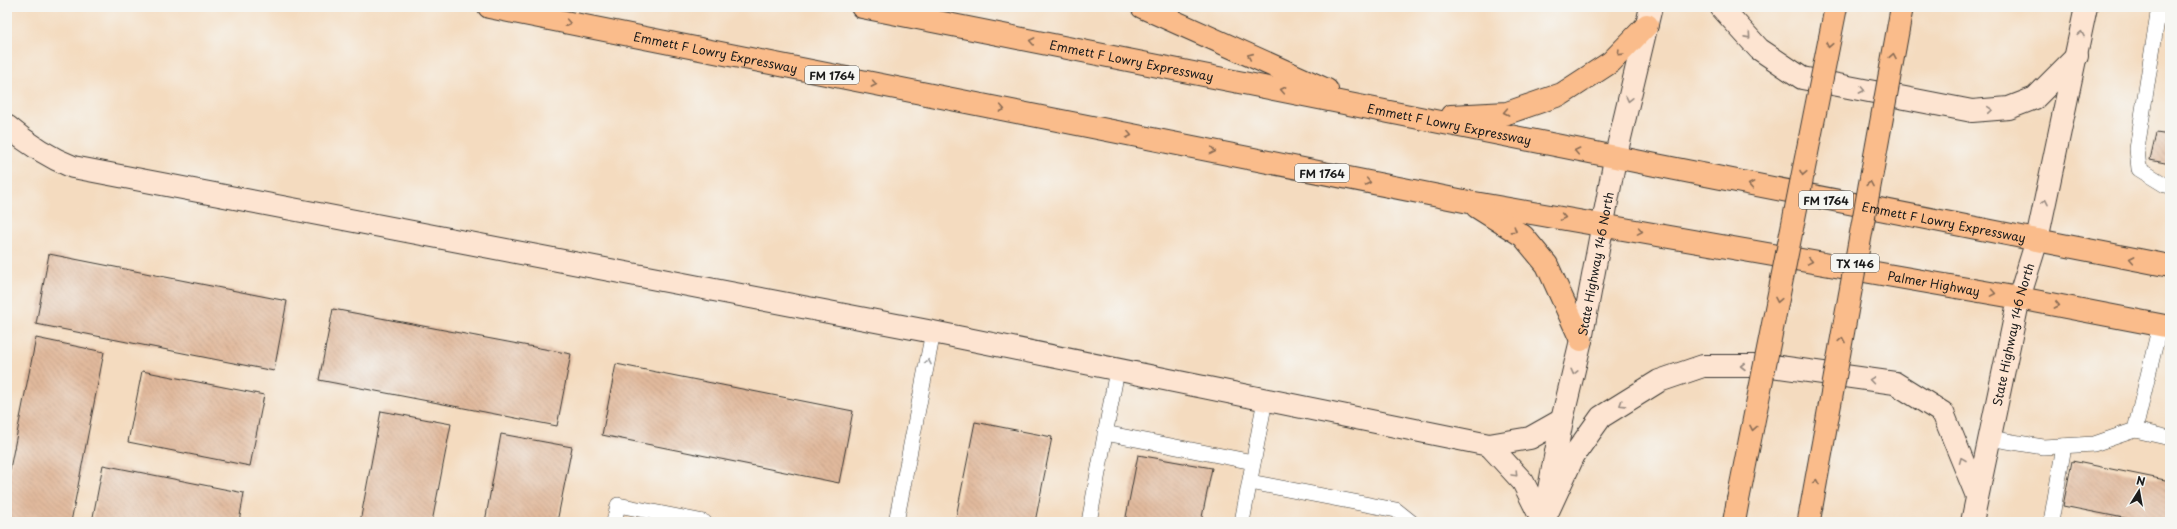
<svg xmlns="http://www.w3.org/2000/svg" width="2177" height="529" font-family="'Playpen Sans',sans-serif">
	<defs>
		<pattern id="building-back-hatch" width="6" height="6" patternUnits="userSpaceOnUse"><rect width="6" height="6" fill="#e1b99c"/><path d="M-1 5l2 2M0 0l6 6M5-1l2 2" fill="none" stroke="#c09e86"/></pattern>
	</defs>
	<rect width="100%" height="100%" fill="#f6f6f2"/>
	<filter id="ink" filterUnits="userSpaceOnUse"><feTurbulence type="fractalNoise" baseFrequency=".025" numOctaves="2"/><feDisplacementMap in="SourceGraphic" scale="8" xChannelSelector="R" yChannelSelector="G"/><feConvolveMatrix kernelMatrix="1 2 1 2 8 2 1 2 1" color-interpolation-filters="sRGB"/></filter>
	<filter id="wash" filterUnits="userSpaceOnUse"><feTurbulence type="fractalNoise" baseFrequency=".012" numOctaves="4" result="noise"/><feDisplacementMap in="SourceGraphic" scale="16" xChannelSelector="R" yChannelSelector="G"/><feGaussianBlur stdDeviation="0.9" result="paint"/><feColorMatrix in="noise" values="0 0 0 0 0 0 0 0 0 0 0 0 0 0 0 0 0 1.4 0 .05"/><feComposite in="paint" operator="in"/></filter>
	<g filter="url(#wash)">
		<rect width="100%" height="100%" fill="#f4dbbf"/>
		<g id="blocks">
			<g fill="url(#building-back-hatch)">
				<polygon points="2156,133 2170,135 2170,164 2150,160"/>
				<polygon points="49,254 287,301 274,371 36,324"/>
				<polygon points="333,309 571,354 557,426 319,380"/>
				<polygon points="36,338 104,352 71,522 7,522 7,484"/>
				<polygon points="616,364 853,411 839,483 602,435"/>
				<polygon points="142,371 264,395 250,466 128,442"/>
				<polygon points="381,411 451,424 432,522 360,522"/>
				<polygon points="975,422 1052,437 1035,522 955,522"/>
				<polygon points="501,434 572,447 557,522 485,522"/>
				<polygon points="1138,455 1212,468 1201,522 1125,522"/>
				<polygon points="2072,461 2170,481 2170,522 2144,522 2063,506"/>
				<polygon points="103,465 244,493 239,522 92,522"/>
			</g>
		</g>
	</g>
	<g filter="url(#ink)">
		<use href="#blocks" fill-opacity="0" stroke="#3c3934" stroke-width="1"/>
		<g fill="none" stroke-linecap="round" stroke-linejoin="round">
			<defs>
				<g id="lane">
					<polyline points="2159,7 2137,149 2139,169 2165,185 2170,186"/>
					<polyline points="2135,430 2170,438"/>
					<polyline points="1105,433 1253,462"/>
					<polyline points="1989,438 2043,447 2094,444 2135,430 2160,325"/>
					<polyline points="1250,482 1396,510 1411,522"/>
					<polyline points="614,522 618,505 704,522"/>
					<polyline points="896,522 933,332"/>
					<polyline points="1089,522 1117,370"/>
					<polyline points="1242,522 1265,400"/>
					<polyline points="2051,522 2064,446"/>
				</g>
				<g id="secondary">
					<polyline points="1721,7 1759,49 1802,78 1972,111 2009,108 2035,98 2077,56"/>
					<path d="M7,126C28,144 48,157 73,167L933,332L1489,445L1530,438L1562,420"/>
					<polyline points="1489,445 1523,482 1543,522"/>
					<path id="s1" d="M1549,489L1562,420L1581,340L1615,159L1651,7"/>
					<polyline points="1543,522 1574,455 1601,417 1659,381 1703,366 1772,366 1895,383 1943,413 1977,496"/>
					<path id="s2" d="M1972,522L2019,298L2037,240L2086,7"/>
				</g>
				<g id="primary">
					<polyline points="2037,240 2170,266"/>
					<polyline points="2019,298 2170,327"/>
				</g>
				<g id="highway">
					<path id="s3" d="M489,7L1469,202L2019,298"/>
					<path id="s4" d="M862,7C1253,84 1645,164 2037,240"/>
					<polyline points="1142,7 1327,90"/>
					<polyline points="1451,116 1507,113 1562,94 1611,62 1647,25"/>
					<polyline points="1477,207 1523,236 1547,265 1581,340"/>
					<polyline points="1734,522 1738,500"/>
				</g>
			</defs>
			<use href="#lane" stroke="#3c3934" stroke-width="16"/>
			<use href="#secondary" stroke="#3c3934" stroke-width="24"/>
			<use href="#primary" stroke="#3c3934" stroke-width="24"/>
			<use href="#highway" stroke="#3c3934" stroke-width="24"/>
			<use href="#lane" stroke="#fff" stroke-width="15"/>
			<use href="#secondary" stroke="#fde4d1" stroke-width="22"/>
			<use href="#primary" stroke="#fabc8b" stroke-width="22"/>
			<use href="#highway" stroke="#fabc8b" stroke-width="22"/>
			<defs>
				<g id="highway-bridge">
					<polyline points="1738,500 1836,7"/>
					<polyline points="1809,520 1902,7"/>
				</g>
			</defs>
			<use href="#highway-bridge" stroke="#3c3934" stroke-width="24" stroke-linecap="butt"/>
			<use href="#highway-bridge" stroke="#fabc8b" stroke-width="22"/>
		</g>
		<defs><path id="oneway-chevron" d="M-2-3.5L2.5 0L-2 3.5" fill="none" stroke-width="1.6" stroke-linecap="round" stroke-linejoin="round"/></defs>
		<g stroke="#8b6c54">
			<use href="#oneway-chevron" transform="translate(568 23) rotate(11)"/>
			<use href="#oneway-chevron" transform="translate(1032 41) rotate(-169)"/>
			<use href="#oneway-chevron" transform="translate(1829 45) rotate(101)"/>
			<use href="#oneway-chevron" transform="translate(1620 53) rotate(134)"/>
			<use href="#oneway-chevron" transform="translate(1250 56) rotate(-156)"/>
			<use href="#oneway-chevron" transform="translate(1893 56) rotate(-80)"/>
			<use href="#oneway-chevron" transform="translate(874 84) rotate(11)"/>
			<use href="#oneway-chevron" transform="translate(1283 90) rotate(-169)"/>
			<use href="#oneway-chevron" transform="translate(1002 109) rotate(11)"/>
			<use href="#oneway-chevron" transform="translate(1506 112) rotate(169)"/>
			<use href="#oneway-chevron" transform="translate(1129 135) rotate(11)"/>
			<use href="#oneway-chevron" transform="translate(1213 151) rotate(11)"/>
			<use href="#oneway-chevron" transform="translate(1577 151) rotate(-168)"/>
			<use href="#oneway-chevron" transform="translate(1803 173) rotate(101)"/>
			<use href="#oneway-chevron" transform="translate(1368 182) rotate(11)"/>
			<use href="#oneway-chevron" transform="translate(1870 184) rotate(-80)"/>
			<use href="#oneway-chevron" transform="translate(1751 185) rotate(-169)"/>
			<use href="#oneway-chevron" transform="translate(1563 217) rotate(10)"/>
			<use href="#oneway-chevron" transform="translate(1514 230) rotate(33)"/>
			<use href="#oneway-chevron" transform="translate(1640 231) rotate(10)"/>
			<use href="#oneway-chevron" transform="translate(2132 259) rotate(-169)"/>
			<use href="#oneway-chevron" transform="translate(1810 261) rotate(10)"/>
			<use href="#oneway-chevron" transform="translate(1993 293) rotate(10)"/>
			<use href="#oneway-chevron" transform="translate(1778 300) rotate(101)"/>
			<use href="#oneway-chevron" transform="translate(2057 305) rotate(11)"/>
			<use href="#oneway-chevron" transform="translate(1842 340) rotate(-80)"/>
			<use href="#oneway-chevron" transform="translate(1753 428) rotate(101)"/>
			<use href="#oneway-chevron" transform="translate(1816 482) rotate(-80)"/>
		</g>
		<g stroke="#988a80">
			<use href="#oneway-chevron" transform="translate(2081 34) rotate(-79)"/>
			<use href="#oneway-chevron" transform="translate(1748 36) rotate(48)"/>
			<use href="#oneway-chevron" transform="translate(1862 90) rotate(11)"/>
			<use href="#oneway-chevron" transform="translate(1629 99) rotate(103)"/>
			<use href="#oneway-chevron" transform="translate(1990 110) rotate(-5)"/>
			<use href="#oneway-chevron" transform="translate(2045 202) rotate(-78)"/>
			<use href="#oneway-chevron" transform="translate(1743 366) rotate(180)"/>
			<use href="#oneway-chevron" transform="translate(1574 372) rotate(104)"/>
			<use href="#oneway-chevron" transform="translate(1872 380) rotate(-172)"/>
			<use href="#oneway-chevron" transform="translate(1622 404) rotate(148)"/>
			<use href="#oneway-chevron" transform="translate(1962 460) rotate(-112)"/>
			<use href="#oneway-chevron" transform="translate(1515 474) rotate(47)"/>
		</g>
		<use stroke="#999" href="#oneway-chevron" transform="translate(928 362) rotate(-79)"/>
	</g>
	<g text-anchor="middle" dominant-baseline="central" stroke-width="3.5" stroke-linejoin="round" paint-order="stroke">
		<g fill="#f6f6f2" stroke="#5d5d5c" stroke-width="1">
			<rect x="805" y="66" width="54" height="18" rx="3"/>
			<rect x="1295" y="164" width="54" height="18" rx="3"/>
			<rect x="1799" y="191" width="54" height="18" rx="3"/>
			<rect x="1831" y="254" width="48" height="18" rx="3"/>
		</g>
		<g font-size="11" font-weight="bold" fill="#1c1c1c">
			<text x="832" y="75">FM 1764</text>
			<text x="1322" y="173">FM 1764</text>
			<text x="1826" y="200">FM 1764</text>
			<text x="1855" y="263">TX 146</text>
		</g>
		<g font-size="12" fill="#1c1c1c" stroke="#f6f6f2">
			<text stroke="none"><textPath href="#s3" startOffset="231">Emmett F Lowry Expressway</textPath></text>
			<text stroke="none"><textPath href="#s4" startOffset="275">Emmett F Lowry Expressway</textPath></text>
			<text stroke="none"><textPath href="#s4" startOffset="599">Emmett F Lowry Expressway</textPath></text>
			<text stroke="none"><textPath href="#s4" startOffset="1103">Emmett F Lowry Expressway</textPath></text>
			<text stroke="none"><textPath href="#s1" startOffset="230">State Highway 146 North</textPath></text>
			<text stroke="none"><textPath href="#s3" startOffset="1471">Palmer Highway</textPath></text>
			<text stroke="none"><textPath href="#s2" startOffset="192">State Highway 146 North</textPath></text>
		</g>
	</g>
	<rect width="2177" height="529" fill="none" stroke="#f6f6f2" stroke-width="24"/>
	<g transform="translate(2139 491) rotate(11)" stroke="#f6f6f2" stroke-width="3" paint-order="stroke">
	<path d="M0-3L7 15L0 10L-7 15Z" fill="#1c1c1c"/>
	<text y="-6" font-size="11" font-weight="bold" text-anchor="middle" fill="#1c1c1c">N</text>
	</g>
</svg>
